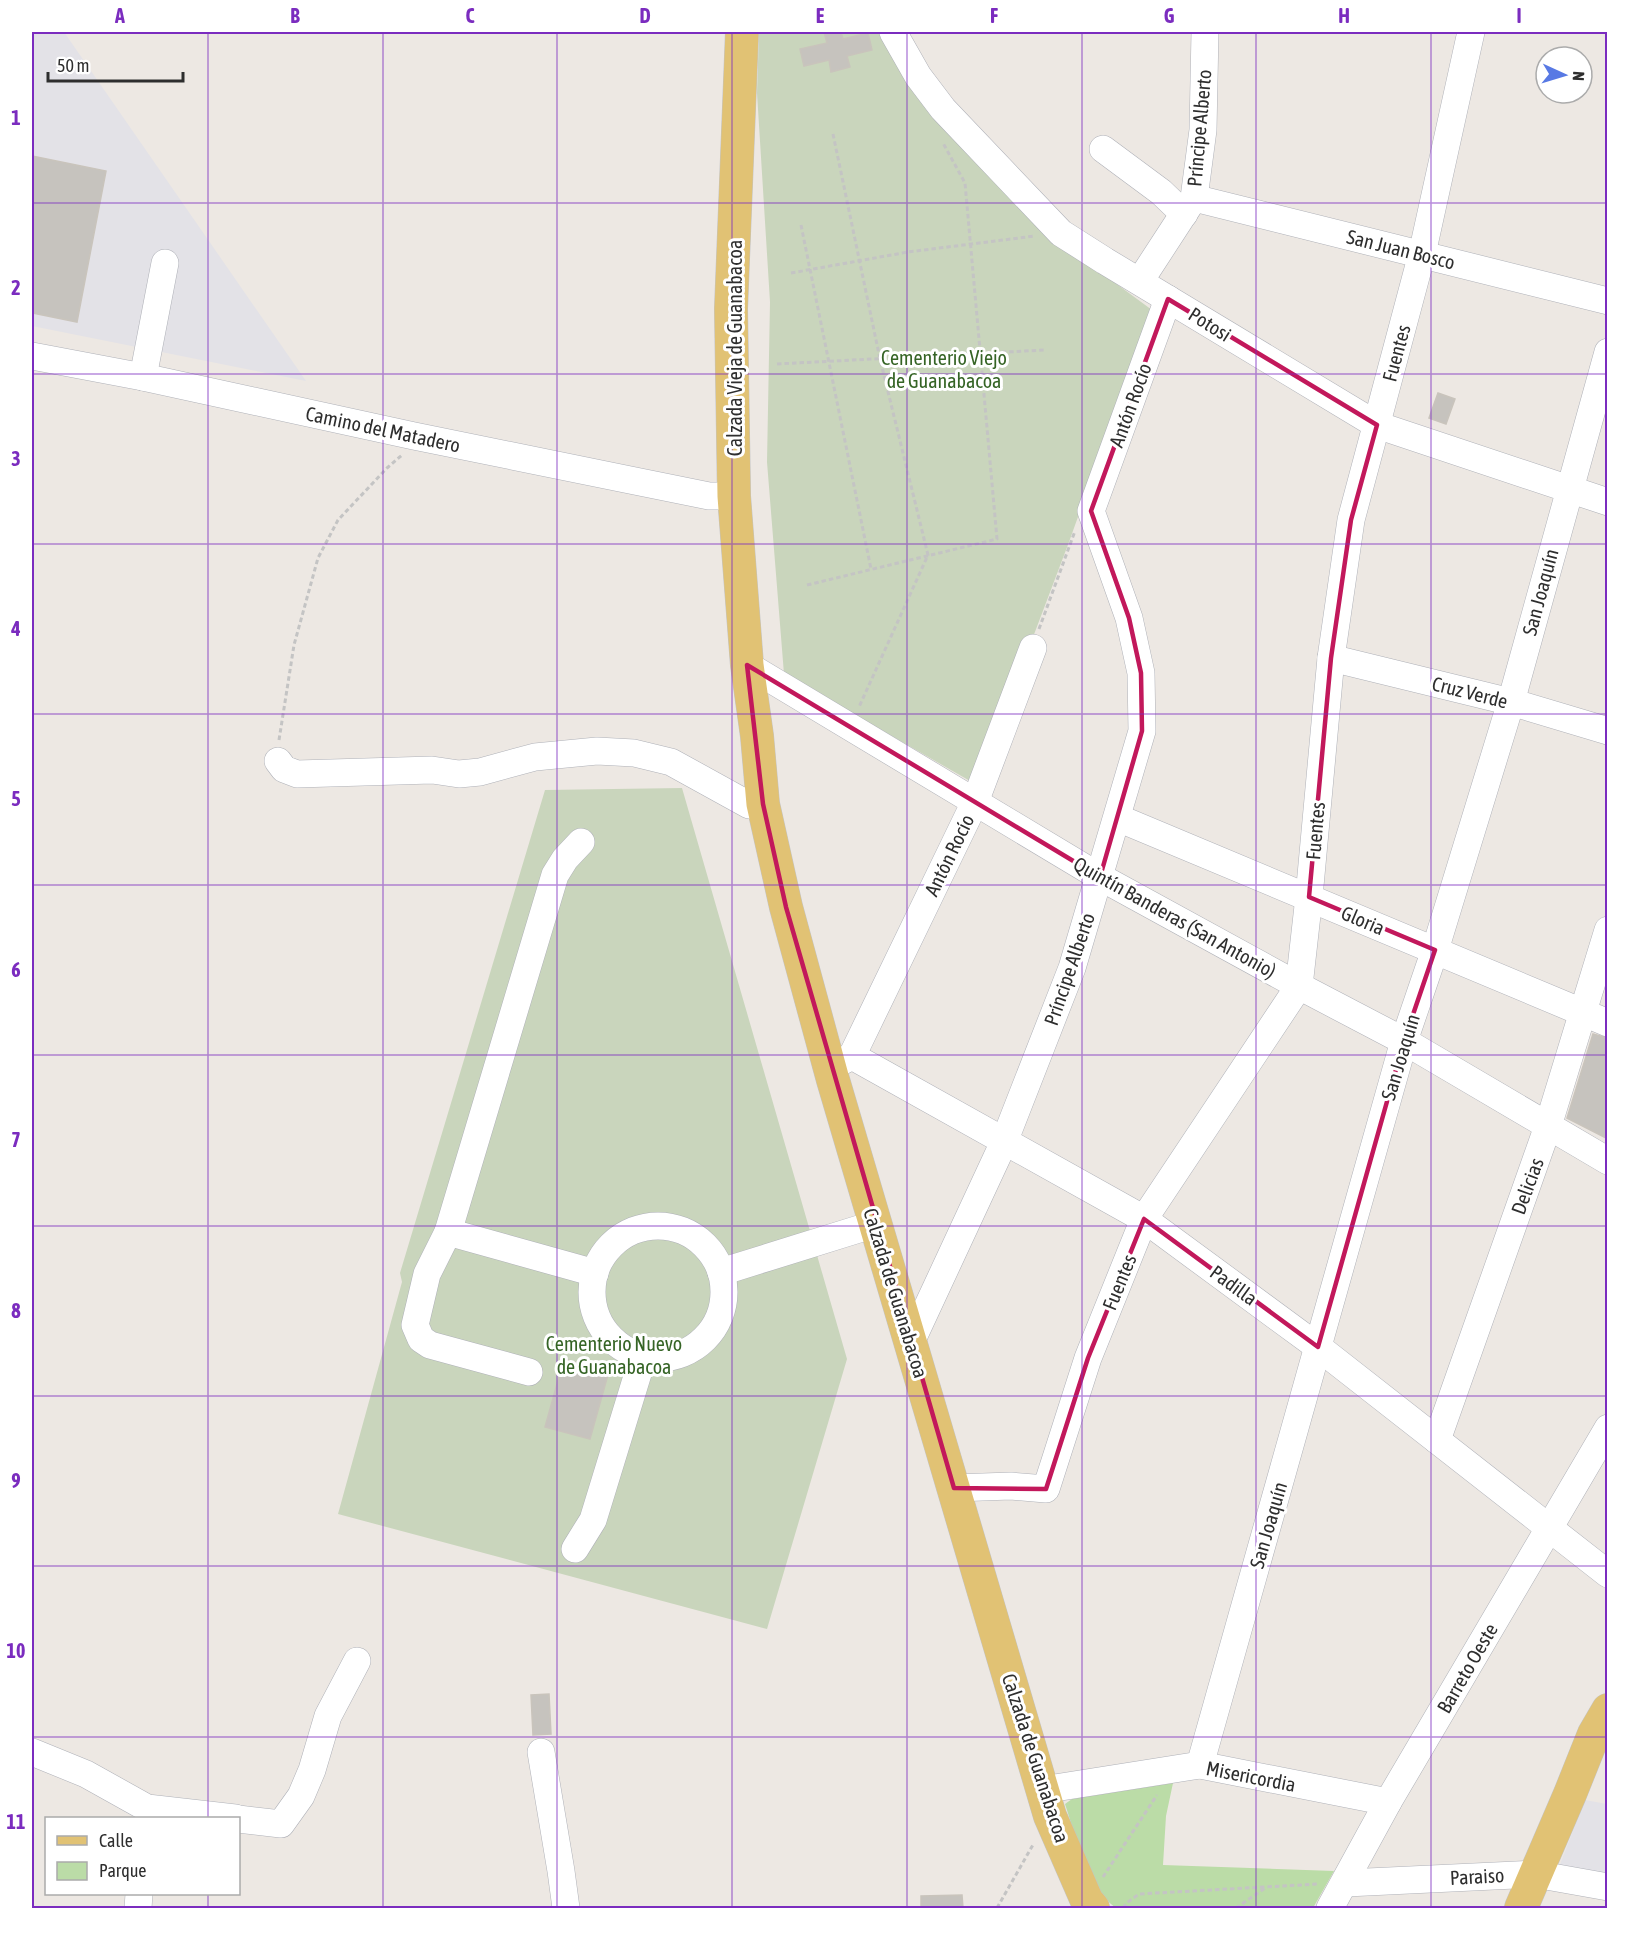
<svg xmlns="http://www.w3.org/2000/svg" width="1639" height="1940" font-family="'Asap Condensed',sans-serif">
	<rect width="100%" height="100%" fill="#ede8e3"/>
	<g fill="#e3e2e7">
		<polygon points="32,32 64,32 306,381 32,326"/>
		<polygon points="1585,1800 1607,1804 1607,1875 1559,1867"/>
	</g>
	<path fill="#bbdca7" d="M1173,1783L1166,1816L1163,1865L1334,1871L1313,1908H1116C1085,1885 1077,1840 1065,1804L1072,1799Z"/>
	<g fill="#c9d5bc">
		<polygon points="759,32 881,32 1103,274 1152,310 1069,542 977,785 784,674 767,462 770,302 757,93"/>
		<polygon points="682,788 847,1359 767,1629 338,1514 402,1282 400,1273 545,790"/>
	</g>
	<g fill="#c6c3be" stroke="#c9c4bc" stroke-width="1.5">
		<polygon points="824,32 841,32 843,39 868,33 872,50 847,56 850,67 831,72 829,60 804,66 800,49 827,43"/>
		<polygon points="32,156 106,171 77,322 32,313"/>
		<polygon points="1438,393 1455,399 1446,424 1429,418"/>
		<polygon points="1593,1034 1608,1038 1608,1139 1567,1118"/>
		<polygon points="564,1359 609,1371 590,1439 545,1427"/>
		<polygon points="549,1694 551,1734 533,1735 531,1695"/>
		<polygon points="962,1895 963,1908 921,1908 921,1896"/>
	</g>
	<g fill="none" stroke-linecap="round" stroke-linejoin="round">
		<defs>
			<g id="minor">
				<polyline points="893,32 918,76 943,109 1061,233 1105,261 1377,425 1608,502"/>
				<polyline points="1103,149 1161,192 1184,214"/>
				<polyline points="1194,198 1608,301"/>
				<polyline points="1140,281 1194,198 1203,130 1205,32"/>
				<polyline points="32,356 143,377 414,436 635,481 709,496 734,496"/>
				<polyline points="143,377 165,263"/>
				<polyline points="1331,658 1511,702 1608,731"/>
				<polyline points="747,665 1100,877 1299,986 1404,1041 1608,1161"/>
				<polyline points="278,761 284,769 297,774 432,770 459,774 480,772 535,757 597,751 634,753 671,762 749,805 763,804"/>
				<polyline points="1118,818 1608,1023"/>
				<polyline points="581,842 565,859 555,875 448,1232 595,1273"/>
				<polyline points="852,1056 975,802 1033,648"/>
				<polyline points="830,1068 852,1056 1144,1219 1318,1347 1608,1574"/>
				<circle cx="658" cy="1292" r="66"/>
				<polyline points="448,1232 427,1274 415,1325 421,1339 430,1345 529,1372"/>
				<polyline points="721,1272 875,1224"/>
				<polyline points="911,1342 1004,1142 1072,968 1142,731 1141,673 1129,618 1091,511 1168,299"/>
				<polyline points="1437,1440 1548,1126 1608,930"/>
				<polyline points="954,1488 1011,1486 1046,1489 1088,1358 1144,1219 1299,986 1309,897 1331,658 1351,520 1422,254 1471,32"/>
				<polyline points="575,1549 593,1520 643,1357"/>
				<polyline points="32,1752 86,1774 147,1808 235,1818"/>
				<polyline points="541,1752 561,1871 566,1908"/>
				<polyline points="1200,1765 1404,1041 1435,950 1511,702 1608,352"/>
				<polyline points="1042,1790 1200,1765 1388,1802"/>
				<polyline points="238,1819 281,1824 301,1796 312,1770 328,1716 357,1661"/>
				<polyline points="1346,1883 1535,1874 1608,1887"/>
				<polyline points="138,1908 139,1894"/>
				<polyline points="1330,1908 1388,1802 1608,1428"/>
			</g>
			<g id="major">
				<polyline points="742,32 731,309 734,496 747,665 757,736 763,804 786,907 833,1080 1050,1816 1087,1901 1093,1908"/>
				<polyline points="1521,1908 1570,1794 1594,1734 1608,1710"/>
			</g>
		</defs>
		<use href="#minor" stroke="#afb1b8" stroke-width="28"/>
		<use href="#major" stroke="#c4c4c4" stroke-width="34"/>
		<g stroke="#c4c4c4" stroke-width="3" stroke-dasharray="4.5 3" stroke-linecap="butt">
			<polyline points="833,134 880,359 928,555 859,707"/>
			<polyline points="801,225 871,569"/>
			<polyline points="791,273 908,252 1035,236"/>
			<polyline points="777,364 1045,350"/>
			<polyline points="807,585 997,539 965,183 943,143"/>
			<polyline points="1039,629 1075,531"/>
			<polyline points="279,740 294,645 318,558 338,520 387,468 402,455"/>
			<polyline points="1103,1877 1157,1795"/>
			<polyline points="997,1908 1034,1843"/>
			<polyline points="1123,1908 1128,1902 1139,1894 1319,1884"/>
			<polyline points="1236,1908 1265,1888"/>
		</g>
		<use href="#minor" stroke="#fff" stroke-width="27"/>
		<use href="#major" stroke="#e1c274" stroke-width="33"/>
	</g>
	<path fill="none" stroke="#c2185b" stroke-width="4.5" stroke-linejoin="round" d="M1168,299L1377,425L1351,520L1331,658L1309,897L1435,950L1404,1041L1318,1347L1144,1219L1088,1358L1046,1489L954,1488L786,907L763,804L747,665L1100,877L1142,731L1141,673L1129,618L1091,511Z"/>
	<path fill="none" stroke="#7b2cbf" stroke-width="1.5" stroke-opacity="0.55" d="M208,32V1818M383,32V1908M557,32V1908M732,32V1908M907,32V1908M1082,32V1908M1256,32V1908M1431,32V1908M32,203H1608M32,374H1608M32,544H1608M32,714H1608M32,885H1608M32,1055H1608M32,1226H1608M32,1396H1608M32,1566H1608M32,1737H1608M208,1894V1908"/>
	<g text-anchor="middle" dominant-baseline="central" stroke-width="6" stroke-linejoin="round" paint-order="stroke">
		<g font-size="20" fill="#2e2e2e" stroke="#fff">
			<text transform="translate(1199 128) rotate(-85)">Príncipe Alberto</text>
			<text transform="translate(1401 249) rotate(14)">San Juan Bosco</text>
			<text transform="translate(1210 324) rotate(32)">Potosi</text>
			<text transform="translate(734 348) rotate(-90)">Calzada Vieja de Guanabacoa</text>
			<text transform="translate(1396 353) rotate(-75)">Fuentes</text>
			<text transform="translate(1130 405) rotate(-70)">Antón Rocío</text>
			<text transform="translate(383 429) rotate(12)">Camino del Matadero</text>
			<text transform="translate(1540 592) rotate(-75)">San Joaquín</text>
			<text transform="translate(1470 692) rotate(14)">Cruz Verde</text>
			<text transform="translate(1315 831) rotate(-85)">Fuentes</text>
			<text transform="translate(949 855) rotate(-64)">Antón Rocío</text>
			<text transform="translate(1175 917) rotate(29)">Quintín Banderas (San Antonio)</text>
			<text transform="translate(1363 920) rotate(23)">Gloria</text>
			<text transform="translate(1069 969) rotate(-71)">Príncipe Alberto</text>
			<text transform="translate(1400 1057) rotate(-73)">San Joaquín</text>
			<text transform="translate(1527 1186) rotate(-70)">Delicias</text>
			<text transform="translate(1119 1282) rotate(-68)">Fuentes</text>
			<text transform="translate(1234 1285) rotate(36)">Padilla</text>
			<text transform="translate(896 1293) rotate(73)">Calzada de Guanabacoa</text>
			<text transform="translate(1268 1525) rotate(-74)">San Joaquín</text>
			<text transform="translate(1467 1668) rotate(-60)">Barreto Oeste</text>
			<text transform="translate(1036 1758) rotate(72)">Calzada de Guanabacoa</text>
			<text transform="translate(1251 1776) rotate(11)">Misericordia</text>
			<text transform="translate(1477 1876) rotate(-3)">Paraiso</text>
		</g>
		<g font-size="20" fill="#356425" stroke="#fff">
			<text x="944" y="357">Cementerio Viejo<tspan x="944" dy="23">de Guanabacoa</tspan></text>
			<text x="614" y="1343">Cementerio Nuevo<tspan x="614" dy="23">de Guanabacoa</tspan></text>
		</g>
	</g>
	<rect width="1639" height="1940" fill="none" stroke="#ffffff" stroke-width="66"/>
	<rect x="45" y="1817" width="195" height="78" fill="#ffffff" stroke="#ababab" stroke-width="1.5"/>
	<rect x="57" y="1836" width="30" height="9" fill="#e1c274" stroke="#ababab" stroke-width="1.5"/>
	<text x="99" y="1847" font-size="18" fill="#2e2e2e">Calle</text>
	<rect x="57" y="1862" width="30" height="18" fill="#bbdca7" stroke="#ababab" stroke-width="1.5"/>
	<text x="99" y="1877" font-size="18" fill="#2e2e2e">Parque</text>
	<g transform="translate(1564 75) rotate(94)"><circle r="28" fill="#ffffff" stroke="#ababab" stroke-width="1.5"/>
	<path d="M0-4.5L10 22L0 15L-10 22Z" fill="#5879e4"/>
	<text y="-9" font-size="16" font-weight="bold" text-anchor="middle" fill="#2e2e2e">N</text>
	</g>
	<path d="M48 72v9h135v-9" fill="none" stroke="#2e2e2e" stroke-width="3"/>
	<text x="57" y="72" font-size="18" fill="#2e2e2e" stroke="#ffffff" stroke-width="4.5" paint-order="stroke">50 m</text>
	<rect x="33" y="33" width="1573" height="1874" fill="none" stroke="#7b2cbf" stroke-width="2"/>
	<g font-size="20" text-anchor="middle" font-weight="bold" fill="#7b2cbf">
		<text x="120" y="23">A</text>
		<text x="295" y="23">B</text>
		<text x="470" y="23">C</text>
		<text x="645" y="23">D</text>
		<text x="820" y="23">E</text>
		<text x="994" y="23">F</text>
		<text x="1169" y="23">G</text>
		<text x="1344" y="23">H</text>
		<text x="1519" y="23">I</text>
		<text x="16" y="125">1</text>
		<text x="16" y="295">2</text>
		<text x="16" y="466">3</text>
		<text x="16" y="636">4</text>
		<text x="16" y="806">5</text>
		<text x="16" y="977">6</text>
		<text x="16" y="1147">7</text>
		<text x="16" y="1318">8</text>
		<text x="16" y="1488">9</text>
		<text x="16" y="1658">10</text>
		<text x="16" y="1829">11</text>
	</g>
</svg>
